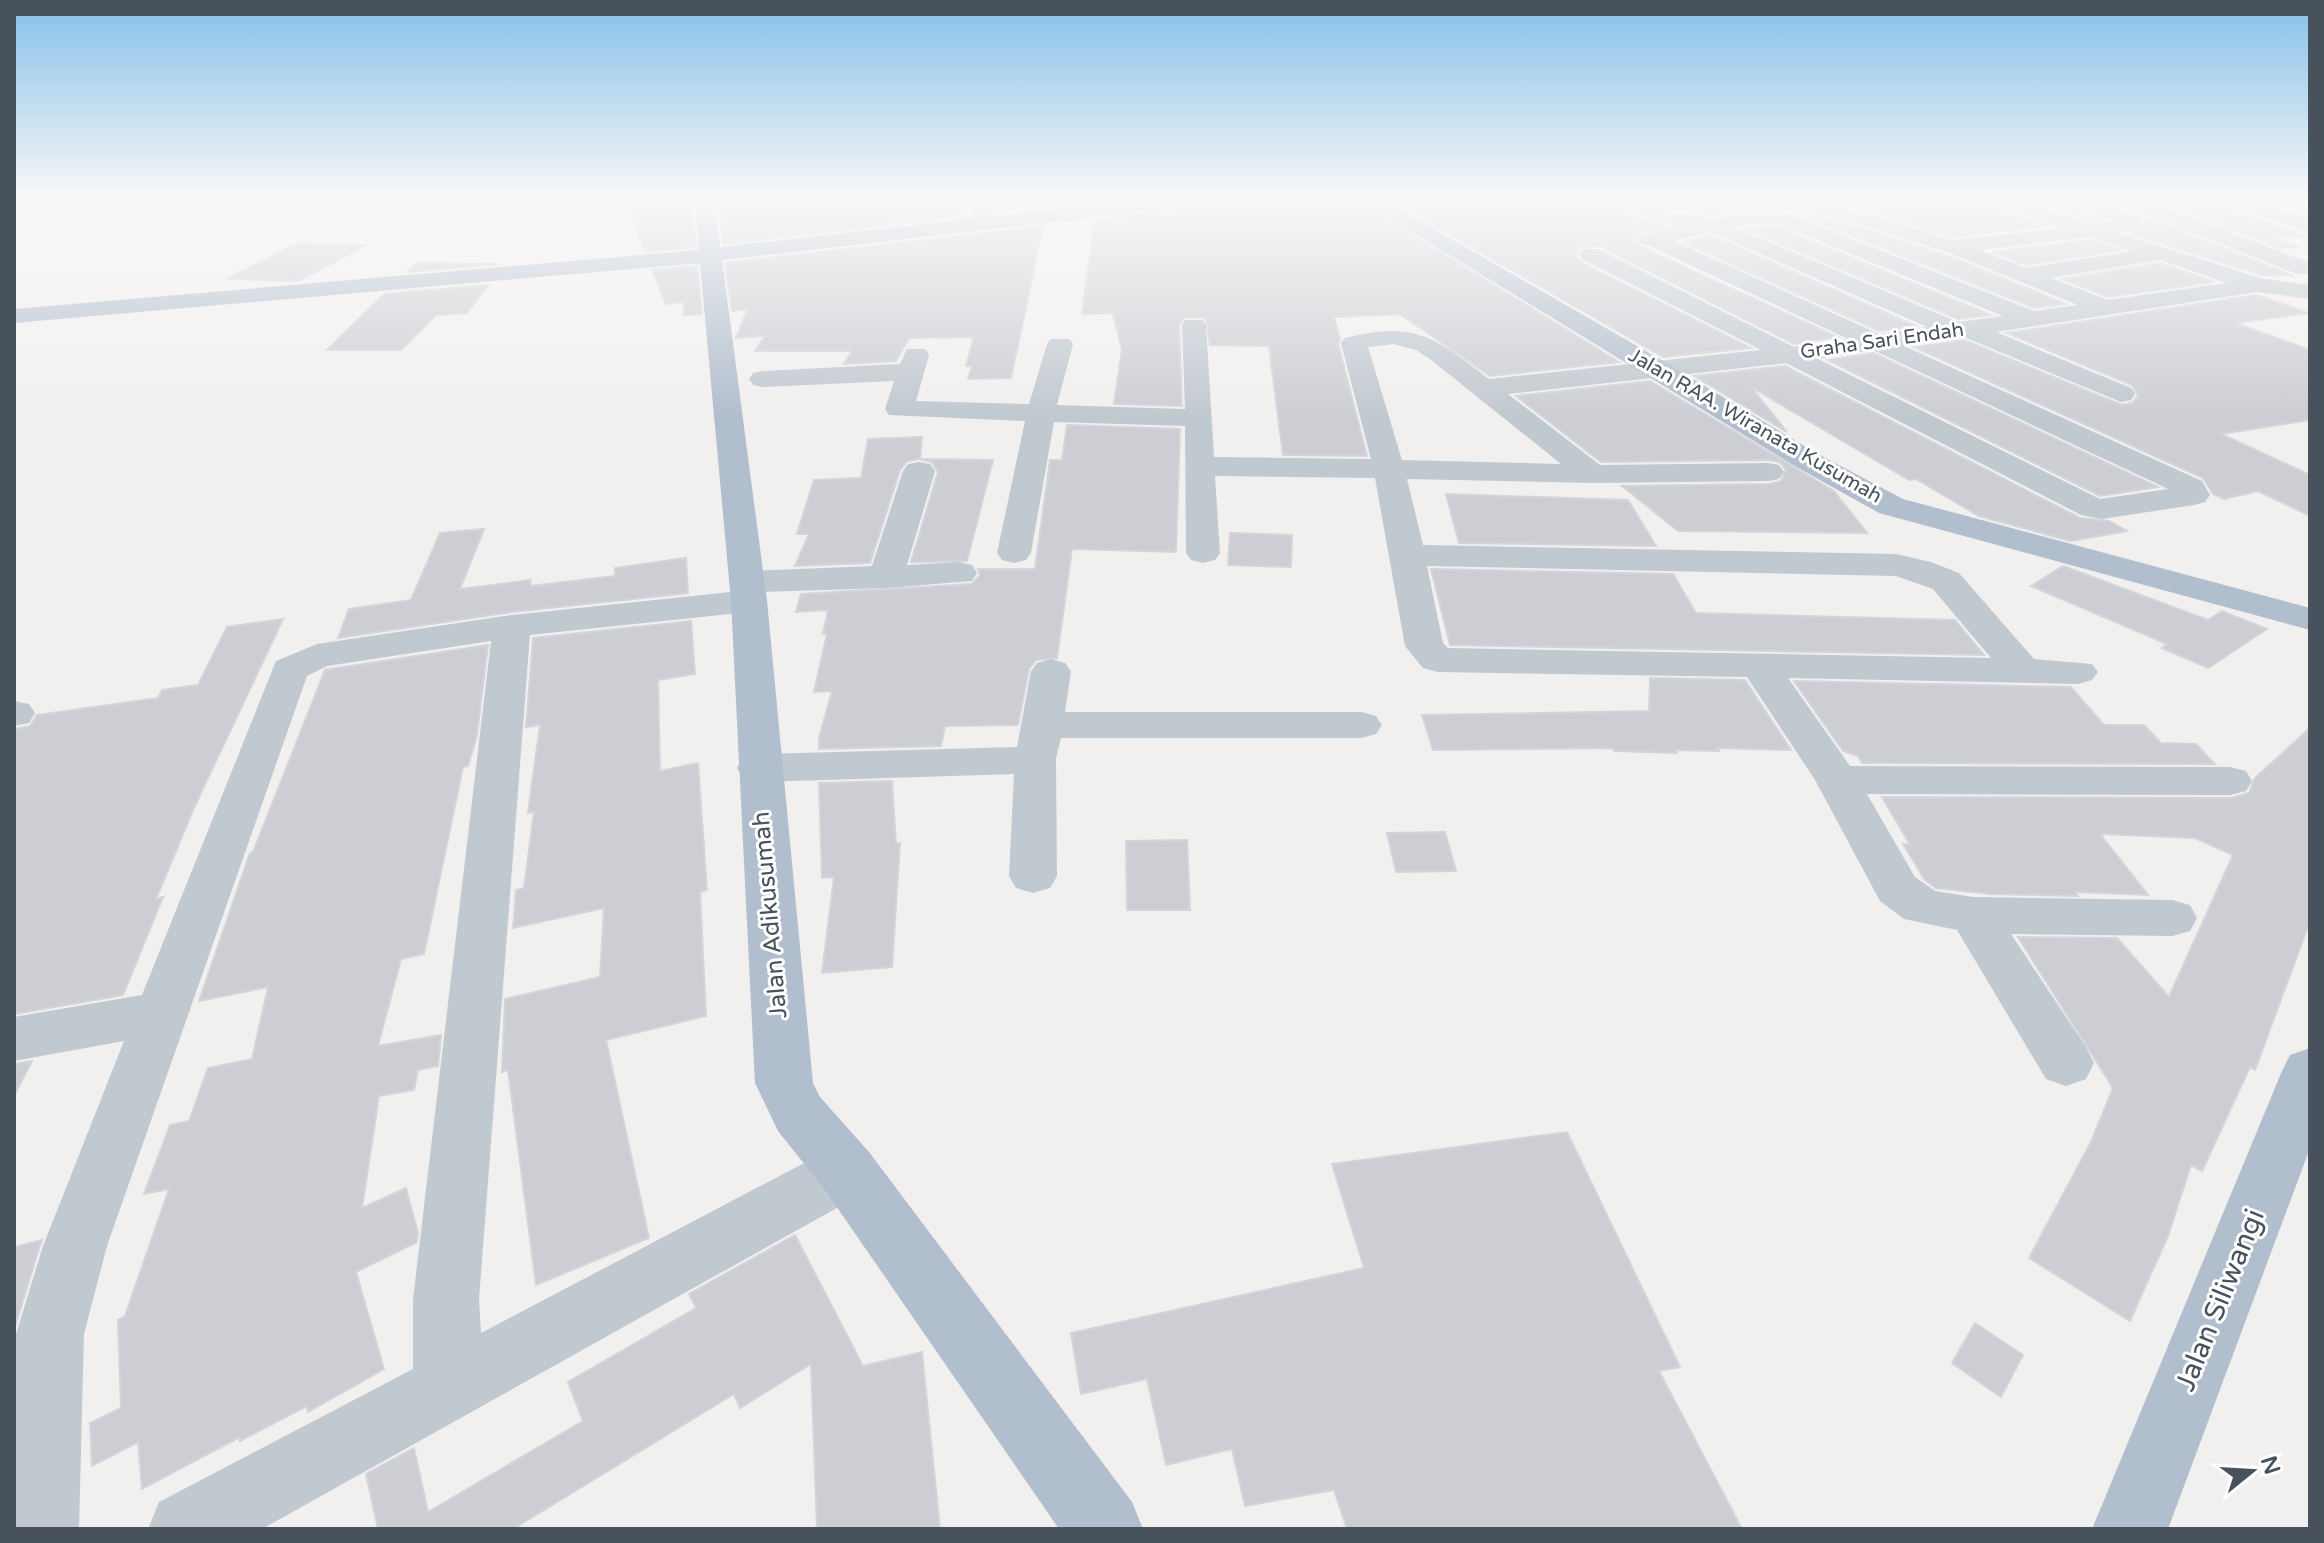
<svg xmlns="http://www.w3.org/2000/svg" width="2324" height="1543" font-family="'Varela Round',sans-serif">
	<rect width="100%" height="100%" fill="#f2f0ef"/>
	<g fill="#cdced4" stroke="#d4d5da" stroke-width="2">
		<polygon points="624,199 691,199 696,247 645,252"/>
		<polygon points="717,199 959,199 969,216 723,244"/>
		<polygon points="986,199 1049,199 1047,207 994,213"/>
		<polygon points="1260,199 1355,199 1619,362 1490,376 1400,314 1334,317 1340,339 1338,344 1367,456 1283,455 1269,346 1210,345 1206,318 1185,317 1179,325 1182,406 1114,404 1122,350 1113,313 1082,314 1095,220"/>
		<polygon points="1388,199 1618,199 1637,218 1667,227 1639,234 1634,240 1639,246 1838,337 1794,344 1599,246 1579,247 1576,256 1581,262 1751,348 1663,357"/>
		<polygon points="1648,199 1892,199 1915,206 1991,200 1994,208 2048,226 1952,237 1879,214 1813,199 1799,207 1804,215 1865,229 1949,256 2066,304 2034,308 1789,211 1746,209 1711,217 1702,212 1671,211"/>
		<polygon points="2026,199 2065,199 2070,206 2104,219 2092,221"/>
		<polygon points="2152,199 2205,199 2303,236 2273,237 2299,247 2279,248"/>
		<polygon points="2145,217 2294,276 2261,275 2132,234 2146,223"/>
		<polygon points="1043,226 1011,378 968,379 972,366 966,366 974,337 909,338 896,361 844,364 852,351 755,351 765,336 736,338 748,309 732,311 725,263"/>
		<polygon points="1777,227 1991,315 1958,319 1743,228"/>
		<polygon points="1711,235 1916,326 1879,331 1683,242"/>
		<polygon points="2090,240 2120,250 2026,265 1992,252"/>
		<polygon points="298,243 366,245 299,281 226,279"/>
		<polygon points="417,263 498,264 407,272"/>
		<polygon points="2160,263 2214,282 2108,297 2062,279"/>
		<polygon points="697,266 702,314 684,315 684,302 666,304 652,270"/>
		<polygon points="488,285 467,313 436,315 401,350 327,350 384,294"/>
		<polygon points="2256,295 2308,313 2235,323 2310,350 2310,420 2221,434 2310,475 2310,516 2258,491 2224,499 2213,494 2203,478 1914,347 1964,340 2122,405 2132,403 2138,396 2132,385 2007,333"/>
		<polygon points="1873,353 2158,487 2100,496 1828,360"/>
		<polygon points="1785,366 2080,518 2109,521 2127,531 2071,541 1979,516 1916,479 1909,480 1751,387 1787,432 1694,376"/>
		<polygon points="1650,381 1834,491 1867,533 1678,531 1622,486 1769,484 1781,481 1786,470 1780,462 1768,460 1601,462 1516,396"/>
		<polygon points="1067,425 1180,429 1176,552 1072,549 1057,658 1036,660 1029,669 1018,725 945,726 941,746 819,749 819,738 832,691 814,692 827,634 823,634 828,610 796,612 801,594 972,584 980,575 978,569 1035,569 1050,460 1062,460"/>
		<polygon points="922,437 920,459 907,461 900,470 870,563 795,566 809,534 797,534 814,480 861,478 868,439"/>
		<polygon points="920,459 993,460 967,561 911,562 938,472 932,462"/>
		<polygon points="1446,494 1628,500 1656,546 1459,543"/>
		<polygon points="484,529 460,589 531,580 530,586 615,576 615,568 686,558 688,593 512,612 338,638 349,609 411,600 440,533"/>
		<polygon points="1230,533 1292,535 1291,567 1228,565"/>
		<polygon points="2063,566 2208,620 2222,611 2267,629 2208,668 2162,648 2167,644 2031,586"/>
		<polygon points="1431,569 1673,574 1696,613 1955,620 1984,655 1450,645"/>
		<polygon points="283,619 193,810 156,899 163,897 123,995 14,1014 14,729 30,726 37,715 158,698 162,690 198,685 227,627"/>
		<polygon points="691,621 695,674 658,680 660,771 698,763 707,890 700,892 706,1016 606,1040 649,1238 536,1285 508,1070 502,1072 505,999 600,977 604,908 513,928 516,890 524,888 534,812 528,813 540,725 526,727 533,638"/>
		<polygon points="488,645 477,735 468,766 463,767 424,954 401,959 378,1046 441,1035 438,1066 418,1070 414,1090 379,1096 362,1208 406,1188 418,1233 417,1242 356,1272 384,1369 308,1412 307,1406 240,1441 240,1437 142,1489 138,1442 92,1466 90,1423 121,1408 118,1320 125,1316 169,1189 144,1194 170,1125 189,1121 208,1068 252,1059 268,987 199,1001 250,853 253,852 325,670"/>
		<polygon points="1650,678 1745,680 1791,750 1717,748 1719,751 1676,750 1677,753 1614,751 1613,748 1433,750 1422,715 1649,711"/>
		<polygon points="1794,681 2071,687 2104,725 2144,725 2161,743 2196,744 2215,764 1862,763 1858,756 1843,751"/>
		<polygon points="2310,728 2310,921 2255,1070 2250,1067 2202,1171 2191,1165 2168,1236 2130,1321 2029,1258 2091,1142 2113,1088 2018,937 2117,938 2169,997 2233,855 2195,838 2100,834 2148,895 2075,892 2078,896 1991,894 1936,888 1925,880 1903,844 1910,845 1882,797 2231,798 2249,793 2254,779"/>
		<polygon points="892,781 896,844 900,843 892,967 822,973 834,877 822,878 819,783"/>
		<polygon points="1445,832 1456,871 1396,872 1387,833"/>
		<polygon points="1187,840 1190,910 1127,910 1126,841"/>
		<polygon points="32,1061 14,1096 14,1064"/>
		<polygon points="1567,1132 1680,1367 1659,1371 1742,1529 1347,1529 1334,1490 1245,1506 1232,1449 1166,1465 1147,1379 1081,1394 1071,1333 1364,1268 1332,1164"/>
		<polygon points="795,1235 863,1366 922,1352 940,1529 817,1529 811,1364 740,1408 734,1394 513,1529 378,1529 366,1474 414,1448 428,1512 583,1421 568,1382 696,1308 689,1294"/>
		<polygon points="42,1240 40,1245 14,1330 14,1247"/>
		<polygon points="1975,1323 2023,1355 2001,1397 1952,1363"/>
	</g>
	<g fill="none" stroke-linecap="round" stroke-linejoin="round">
		<g fill="#c1c9d0" fill-rule="evenodd">
			<polygon points="962,199 982,199 996,222 993,226 979,226"/>
			<path d="M1621,199H1642L1670,214L1702,215L1711,220L1746,212L1788,214L2034,311L2078,305L1950,253L1866,226L1805,212L1802,208L1812,202L1878,217L1952,240L2062,228L1995,205L1994,199H2016L2092,224L2116,221L2071,203L2068,199H2096L2141,217L2144,221L2135,230L2120,233L2260,278L2310,285V299L2257,292L1996,332L2131,388L2135,394L2131,400L2121,402L1964,337L1904,346L2202,481L2210,495L2205,502L2194,505L2102,519L2081,515L1786,363L1508,394L1600,465L1768,463L1779,465L1784,472L1779,479L1768,481L1593,483L1407,479L1423,545L1896,554L1931,562L1959,573L2034,659L2092,664L2098,672L2092,680L2078,684L1788,678L1850,766L2230,767L2246,771L2252,781L2246,791L2230,795L1867,794L1915,877L1935,891L1973,897L2172,900L2190,905L2197,918L2190,931L2172,936L2011,934L2086,1047L2094,1063L2086,1079L2066,1086L2046,1079L1957,930L1904,919L1880,901L1815,780L1747,677L1437,672L1423,668L1405,646L1375,478L1215,476L1220,553L1215,560L1203,563L1191,560L1186,553L1185,426L1054,422L1031,553L1026,560L1014,563L1002,560L997,553L1025,421L889,415L885,409L894,381L763,387L753,385L749,379L753,373L763,371L900,364L907,349H925L929,355L916,401L1029,404L1047,344L1051,339H1069L1073,344L1057,405L1185,409L1182,325L1185,320H1203L1206,325L1214,457L1371,459L1341,343L1345,338C1415,320 1435,337 1489,379L1761,350L1582,259L1579,254L1582,249H1598L1794,347L1848,339L1650,246L1641,244L1637,240L1641,236L1678,227L1638,215ZM1746,224H1778L2003,316L1958,322L1734,227ZM1711,232L1927,327L1879,334L1674,241ZM2090,237L2133,251L2026,268L1980,250ZM2160,260L2227,283L2108,300L2051,278ZM1394,344L1416,350L1430,359L1561,464L1402,460L1368,347ZM1873,350L2168,489L2100,499L1818,359ZM1427,566L1896,576L1933,589L1991,658L1448,648L1443,643Z"/>
			<polygon points="2115,199 2143,199 2310,263 2310,274 2297,274 2118,203"/>
			<polygon points="2222,199 2251,199 2310,220 2310,233 2225,203"/>
			<polygon points="919,462 930,464 935,471 907,565 959,562 972,565 977,573 972,581 886,588 758,592 767,601 762,609 749,612 530,635 479,1299 481,1333 825,1152 847,1144 869,1152 878,1171 869,1190 262,1529 148,1529 159,1502 413,1369 413,1299 491,641 327,666 307,676 107,1246 84,1334 79,1529 14,1529 16,1334 43,1246 124,1041 14,1061 14,1017 142,995 276,661 317,644 512,615 740,591 734,590 729,582 734,574 747,571 872,566 903,471 908,464"/>
			<polygon points="1051,659 1065,663 1071,671 1065,712 1361,712 1376,716 1382,725 1376,734 1361,738 1061,738 1056,758 1057,876 1050,888 1033,893 1016,888 1009,876 1014,774 759,782 743,778 737,768 743,758 759,754 1017,747 1031,671 1037,663"/>
			<polygon points="14,701 29,704 35,713 29,723 14,726"/>
		</g>
		<g fill="#b1becd" fill-rule="evenodd">
			<polygon points="694,199 714,199 720,247 1148,199 1210,199 1200,205 722,260 767,601 813,1083 820,1097 869,1152 1132,1502 1143,1529 1059,1529 825,1190 778,1131 755,1083 731,601 700,263 14,323 14,309 699,250"/>
			<polygon points="1358,199 1382,199 1670,365 1814,452 1903,499 2310,608 2310,630 1879,513 1793,465"/>
			<polygon points="2310,1048 2310,1148 2168,1529 2092,1529 2282,1071 2290,1055"/>
		</g>
	</g>
	<linearGradient id="sky" x2="0" y2="1"><stop stop-color="#85c0e8"/><stop offset="0.48" stop-color="#f9f8f8"/><stop offset="1" stop-color="#f9f8f8" stop-opacity="0"/></linearGradient>
	<rect width="2324" height="415" fill="url(#sky)"/>
	<g text-anchor="middle" dominant-baseline="central" stroke-width="6" stroke-linejoin="round" paint-order="stroke">
		<g font-size="20" fill="#48525c" stroke="#fff">
			<text transform="translate(1882 341) rotate(-8)">Graha Sari Endah</text>
			<text transform="translate(1755 426) rotate(30)">Jalan RAA. Wiranata Kusumah</text>
		</g>
		<g font-size="24" fill="#48525c" stroke="#fff">
			<text transform="translate(770 915) rotate(-95)">Jalan Adikusumah</text>
		</g>
		<g font-size="28" fill="#48525c" stroke="#fff">
			<text transform="translate(2220 1300) rotate(-68)">Jalan Siliwangi</text>
		</g>
	</g>
	<rect width="2324" height="1543" fill="none" stroke="#48525c" stroke-width="32"/>
	<g transform="translate(2252 1471) rotate(72)" stroke="#ffffff" stroke-width="6" paint-order="stroke">
	<path d="M0-6L14 30L0 20L-14 30Z" fill="#48525c"/>
	<text y="-12" font-size="22" font-weight="bold" text-anchor="middle" fill="#48525c">N</text>
	</g>
</svg>
